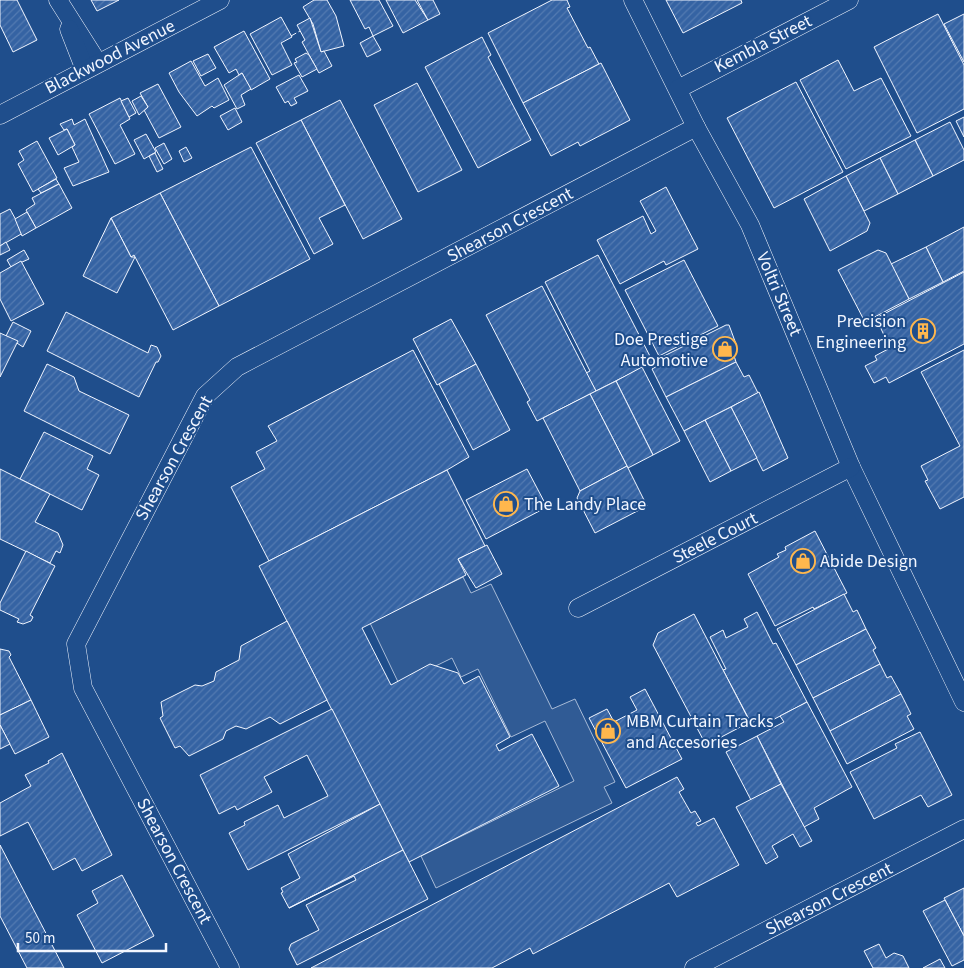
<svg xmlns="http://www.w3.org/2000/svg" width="964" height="968" font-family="'Source Sans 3',sans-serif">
	<defs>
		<pattern id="building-hatch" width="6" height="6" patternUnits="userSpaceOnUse" patternTransform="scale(1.25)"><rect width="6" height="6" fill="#3563a3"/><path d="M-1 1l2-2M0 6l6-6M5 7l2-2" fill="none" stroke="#537ab1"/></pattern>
	</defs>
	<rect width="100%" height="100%" fill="#1f4e8c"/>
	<polygon fill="#305b95" stroke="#a8bbd7" points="463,577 471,593 491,584 552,709 575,699 615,782 604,787 612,803 436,888 421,856 574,781 545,721 511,737 478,669 461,677 452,658 399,684 370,623"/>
	<g fill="url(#building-hatch)" stroke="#f2f6ff">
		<polygon points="0,0 17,0 37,40 13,52 0,25"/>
		<polygon points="91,0 119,0 97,11"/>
		<polygon points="314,0 327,0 336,16 344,46 321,52 313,24 303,7"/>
		<polygon points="350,0 379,0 393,26 373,36 369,27 365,29"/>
		<polygon points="386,0 415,0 428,20 403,33"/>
		<polygon points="417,0 433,0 440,14 428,20"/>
		<polygon points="552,0 567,0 570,7 567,8 588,48 590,47 599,64 523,103 488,33"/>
		<polygon points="666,0 741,0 742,3 683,33"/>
		<polygon points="938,14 964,65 964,109 917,133 874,47"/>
		<polygon points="964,14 964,62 944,24"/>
		<polygon points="281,17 292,37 281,43 292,65 272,75 250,34"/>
		<polygon points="310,18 321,52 324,51 332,66 319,73 302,42 305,40 297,25"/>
		<polygon points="244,31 270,79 251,90 242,73 239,75 236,69 229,73 214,47"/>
		<polygon points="373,36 381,50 367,57 360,43"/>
		<polygon points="482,37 491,55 488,57 531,140 478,168 425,67"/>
		<polygon points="306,53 309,55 317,69 302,77 294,63 297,62 295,59"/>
		<polygon points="208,54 216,68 201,76 193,61"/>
		<polygon points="838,60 854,91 881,78 911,136 846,169 800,80"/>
		<polygon points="191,61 205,86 218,78 229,100 214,108 212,106 197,116 179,92 169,73"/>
		<polygon points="601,63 630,120 580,146 578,142 551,156 523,103"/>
		<polygon points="242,73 251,89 241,95 245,105 237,109 224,85"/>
		<polygon points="299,75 308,91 294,98 297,103 291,106 288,101 285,103 276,87"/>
		<polygon points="796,82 843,172 774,208 727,118"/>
		<polygon points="417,83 462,170 418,192 374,105"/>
		<polygon points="158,84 181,127 159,138 144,110 148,107 140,93"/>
		<polygon points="141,96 148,107 139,115 132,101"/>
		<polygon points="120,98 130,119 120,125 135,154 115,164 89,114"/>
		<polygon points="128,98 136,113 129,117 121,101"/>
		<polygon points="340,100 402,219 363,239 301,120"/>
		<polygon points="235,108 242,122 228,130 220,116"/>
		<polygon points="964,117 964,137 956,121"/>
		<polygon points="72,119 74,125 85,119 109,172 73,186 64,168 79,162 72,147 75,145 67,129 64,130 60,124"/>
		<polygon points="301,120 345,205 319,218 333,244 314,254 256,143"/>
		<polygon points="950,122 964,150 964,160 933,176 915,140"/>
		<polygon points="67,129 75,145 58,155 49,138"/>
		<polygon points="146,134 156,152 144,159 134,140"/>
		<polygon points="915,140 933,176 898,194 880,158"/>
		<polygon points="37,141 57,178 33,192 18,164 24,160 19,151"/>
		<polygon points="164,143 172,159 164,164 155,148"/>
		<polygon points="186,147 192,158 184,162 179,151"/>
		<polygon points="251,147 310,259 219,306 160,193"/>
		<polygon points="155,153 163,169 157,172 149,156"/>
		<polygon points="880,158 898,194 864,211 846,176"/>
		<polygon points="846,176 870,223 867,231 830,251 804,199"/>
		<polygon points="56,179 59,184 41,193 38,189"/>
		<polygon points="59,184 72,208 36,228 26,210 35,204 32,198"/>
		<polygon points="666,187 698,249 666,265 664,261 620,284 597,240 643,216 651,234 656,231 640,201"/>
		<polygon points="160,193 219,306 173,330 134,255 131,257 111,218"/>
		<polygon points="10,209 23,233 0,246 0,214"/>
		<polygon points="27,212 36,228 22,236 15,219"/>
		<polygon points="111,218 131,257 135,257 117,293 83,276"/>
		<polygon points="964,227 964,271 943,282 926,247"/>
		<polygon points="6,242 10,250 0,255 0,246"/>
		<polygon points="926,247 943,282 909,299 891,264"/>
		<polygon points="24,250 29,259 11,267 7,260"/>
		<polygon points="878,250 886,253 909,299 865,322 838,270"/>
		<polygon points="598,255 653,362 596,391 586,373 590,371 545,282"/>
		<polygon points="684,260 718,326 659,356 625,290"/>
		<polygon points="21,261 44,304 11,321 0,299 0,273"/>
		<polygon points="964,272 964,344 889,383 886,377 874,383 865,366 877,360 875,356 890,348 876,318"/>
		<polygon points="542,286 596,391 537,421 527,402 530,400 486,315"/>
		<polygon points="66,312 148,353 151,345 157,347 161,356 158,362 156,362 139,397 47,351"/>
		<polygon points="451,319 476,364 437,385 413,339"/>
		<polygon points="13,322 31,331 23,347 6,336"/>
		<polygon points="726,325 729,325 736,344 731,346 736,362 666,397 652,369 663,363 660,358"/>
		<polygon points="0,333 18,341 0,377"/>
		<polygon points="413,350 469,457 447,470 269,561 231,487 265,469 256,452 277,441 268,426"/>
		<polygon points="964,350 964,497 940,509 925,481 928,480 921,466 960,446 921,372"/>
		<polygon points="736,362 744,377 749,375 758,393 684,431 666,397"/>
		<polygon points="47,364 74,377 79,391 129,415 110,454 24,411"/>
		<polygon points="476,364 510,430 473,450 439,384"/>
		<polygon points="642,367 680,441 653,455 616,381"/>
		<polygon points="616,381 653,455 628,468 590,394"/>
		<polygon points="759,392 788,458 763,471 731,407"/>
		<polygon points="590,394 627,466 580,491 543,418"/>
		<polygon points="731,407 757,458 731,471 705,420"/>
		<polygon points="705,420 731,471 710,482 684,431"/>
		<polygon points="44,432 93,456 87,469 99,475 82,510 20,479"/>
		<polygon points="627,466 647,506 595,533 577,498 580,491"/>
		<polygon points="0,469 50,494 35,522 58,533 63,545 60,553 56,551 50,563 0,539"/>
		<polygon points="527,469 547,507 486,539 466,500"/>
		<polygon points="447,470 485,546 458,559 466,575 362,628 391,685 430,664 458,673 464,684 479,676 510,737 496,745 499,751 532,734 559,786 409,862 259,566"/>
		<polygon points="815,531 847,593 814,609 813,607 775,626 748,574 779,557 777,554 786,550 785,547"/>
		<polygon points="487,545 502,574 476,588 458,559"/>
		<polygon points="26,551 55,566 30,615 33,617 31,621 23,624 17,622 19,619 0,610 0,603"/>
		<polygon points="844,594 853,612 857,610 866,629 796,665 777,629"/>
		<polygon points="757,612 773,644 776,643 807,702 761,726 757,720 751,723 723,670 726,669 710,637 723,630 726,638 748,627 744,619"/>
		<polygon points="694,614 750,722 706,745 653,645 658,633"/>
		<polygon points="287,621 327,700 280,724 270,717 246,729 236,726 226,731 223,739 189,756 180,746 175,748 160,718 163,716 161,702 195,685 202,686 214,681 216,672 239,660 241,646"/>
		<polygon points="866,629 876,648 873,650 880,664 813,698 796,665"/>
		<polygon points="0,649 9,651 11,655 9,657 31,700 0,715"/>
		<polygon points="880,664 887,678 891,676 901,694 830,731 813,698"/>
		<polygon points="645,689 682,759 626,788 589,718 607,709 614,722 637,710 630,697"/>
		<polygon points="901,694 911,714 907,716 914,729 847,764 830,731"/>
		<polygon points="31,700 49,737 15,754 0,725 0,715"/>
		<polygon points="807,702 852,787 814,808 819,819 804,827 757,736 784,722 780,716"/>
		<polygon points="332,709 380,804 248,870 229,833 245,825 244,822 278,805 284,818 328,796 307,755 264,777 272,792 237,810 235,806 219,814 200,775"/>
		<polygon points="0,725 10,744 0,749"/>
		<polygon points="920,732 952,795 928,807 921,795 874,819 850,772 897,748 895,744"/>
		<polygon points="757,736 781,784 751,800 726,752"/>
		<polygon points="62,753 112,855 82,871 75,858 53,870 28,822 0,836 0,803 31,786 25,775 49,763 48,761"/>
		<polygon points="677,777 684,789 679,792 691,813 695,811 701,821 696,823 698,826 714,818 739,865 677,897 669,883 533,954 530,948 492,968 311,968"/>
		<polygon points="781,784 812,841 800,847 793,834 772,846 778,857 766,864 736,807"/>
		<polygon points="380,804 403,850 289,908 281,893 283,892 281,888 300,878 288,854"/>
		<polygon points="0,845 64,968 27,968 0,916"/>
		<polygon points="403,850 428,899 297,965 289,949 291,944 319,930 306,905 356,880 354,876 289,908"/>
		<polygon points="122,875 154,936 102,963 77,915 98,903 92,891"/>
		<polygon points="964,888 964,936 944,898"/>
		<polygon points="945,900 964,936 964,960 952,966 923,911"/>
		<polygon points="879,944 886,958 894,953 903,956 909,968 873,968 864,951"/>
		<polygon points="940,959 945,968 923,968"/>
	</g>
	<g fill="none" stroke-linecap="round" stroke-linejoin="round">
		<defs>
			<g id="street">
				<polyline points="58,0 98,63"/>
				<polyline points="633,0 696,127 750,225 851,467 964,702"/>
				<polyline points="69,29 85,70"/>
				<polyline points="678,89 849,0"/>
				<polyline points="0,115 220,0"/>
				<polyline points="578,608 851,467"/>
				<polyline points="230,968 83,688 76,644 205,396 237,367 696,127"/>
				<polyline points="694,968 964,829"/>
			</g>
		</defs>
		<use href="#street" stroke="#f2f6ff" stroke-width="19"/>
		<use href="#street" stroke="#1f4e8c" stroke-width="18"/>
		<polyline stroke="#f2f6ff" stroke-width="1" stroke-dasharray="6 2.5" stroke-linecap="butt" points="291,36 300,31"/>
	</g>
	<defs>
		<symbol id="building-ring" viewBox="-11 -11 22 22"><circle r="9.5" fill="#1f4e8c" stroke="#ffb74d" stroke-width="1.5"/><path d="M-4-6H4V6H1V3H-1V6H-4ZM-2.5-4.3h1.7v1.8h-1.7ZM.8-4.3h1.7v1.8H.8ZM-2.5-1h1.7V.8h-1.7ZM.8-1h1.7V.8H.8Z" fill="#ffb74d"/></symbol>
		<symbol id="shop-ring" viewBox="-11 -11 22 22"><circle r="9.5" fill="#1f4e8c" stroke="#ffb74d" stroke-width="1.5"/><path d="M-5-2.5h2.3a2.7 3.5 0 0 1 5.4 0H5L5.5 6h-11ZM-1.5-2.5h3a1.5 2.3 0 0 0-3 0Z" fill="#ffb74d"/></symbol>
	</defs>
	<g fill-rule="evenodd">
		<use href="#building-ring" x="909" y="317" width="28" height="28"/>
		<use href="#shop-ring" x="711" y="335" width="28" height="28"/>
		<use href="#shop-ring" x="492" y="490" width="28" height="28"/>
		<use href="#shop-ring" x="789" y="547" width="28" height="28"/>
		<use href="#shop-ring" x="594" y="717" width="28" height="28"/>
	</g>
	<g text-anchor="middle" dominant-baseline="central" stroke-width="4" stroke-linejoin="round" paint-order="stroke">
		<g font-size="18" fill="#f2f6ff" stroke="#1f4e8c">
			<text transform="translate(763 44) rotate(-27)">Kembla Street</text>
			<text transform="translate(110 57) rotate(-27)">Blackwood Avenue</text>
			<text transform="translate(510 225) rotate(-28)">Shearson Crescent</text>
			<text transform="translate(779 294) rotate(67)">Voltri Street</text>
			<text transform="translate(174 458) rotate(-61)">Shearson Crescent</text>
			<text transform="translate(715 538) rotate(-27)">Steele Court</text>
			<text transform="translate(174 861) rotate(62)">Shearson Crescent</text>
			<text transform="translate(829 899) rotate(-27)">Shearson Crescent</text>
		</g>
		<g font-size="18" fill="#f2f6ff" stroke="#1f4e8c" text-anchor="start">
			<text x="906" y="321" text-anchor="end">Precision<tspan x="906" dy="21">Engineering</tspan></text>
			<text x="708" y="339" text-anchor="end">Doe Prestige<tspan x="708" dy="21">Automotive</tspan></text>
			<text x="524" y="504">The Landy Place</text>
			<text x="820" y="561">Abide Design</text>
			<text x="626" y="721">MBM Curtain Tracks<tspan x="626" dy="21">and Accesories</tspan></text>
		</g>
	</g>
	<path d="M18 943v8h148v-8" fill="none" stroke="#f2f6ff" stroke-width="2.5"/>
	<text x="25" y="943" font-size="15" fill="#f2f6ff" stroke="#1f4e8c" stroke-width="4" paint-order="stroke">50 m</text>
</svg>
